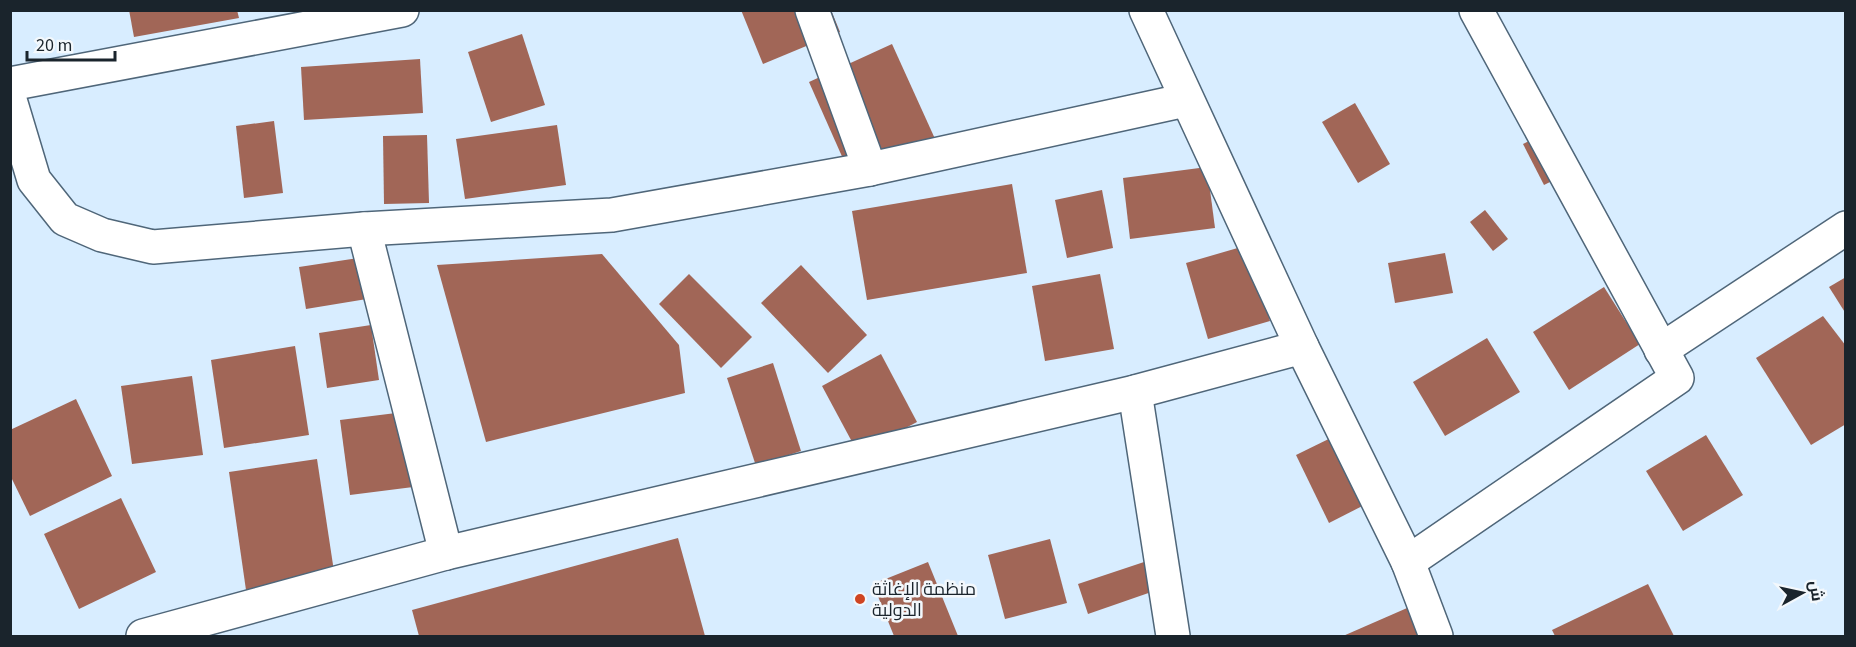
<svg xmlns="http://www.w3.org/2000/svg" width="1856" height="647" font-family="'Source Sans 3',Cairo,sans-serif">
	<rect width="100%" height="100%" fill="#d8edff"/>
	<g fill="#a16657">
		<polygon points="129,10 237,10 239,18 134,37"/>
		<polygon points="741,10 831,10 840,32 763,64"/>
		<polygon points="522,34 545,105 491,122 468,52"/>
		<polygon points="892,44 936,141 852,179 809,82"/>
		<polygon points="420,59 423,113 304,120 301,67"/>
		<polygon points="1355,103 1390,164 1358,183 1322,122"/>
		<polygon points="274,121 283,193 244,198 236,126"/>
		<polygon points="557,125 566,185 465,199 456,139"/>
		<polygon points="427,135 429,203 384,204 383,136"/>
		<polygon points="1535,138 1556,179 1544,185 1523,144"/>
		<polygon points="1207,167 1215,228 1130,239 1123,178"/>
		<polygon points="1012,184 1027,273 867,300 852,211"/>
		<polygon points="1102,190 1113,248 1067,258 1055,200"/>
		<polygon points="1485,210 1508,239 1493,251 1470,222"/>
		<polygon points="1248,245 1270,321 1208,339 1186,263"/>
		<polygon points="1445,253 1453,293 1395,303 1388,263"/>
		<polygon points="602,254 679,345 685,393 486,442 437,265"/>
		<polygon points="378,255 385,296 306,309 299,267"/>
		<polygon points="801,265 867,335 828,373 761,303"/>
		<polygon points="689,274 752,337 721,368 659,304"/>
		<polygon points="1100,274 1114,349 1045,361 1032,286"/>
		<polygon points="1846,277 1846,314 1829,287"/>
		<polygon points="1604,287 1640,344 1569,390 1533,332"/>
		<polygon points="1823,316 1846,346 1846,424 1811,445 1756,358"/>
		<polygon points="371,325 379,380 327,388 319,333"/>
		<polygon points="1487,338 1520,392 1445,436 1413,382"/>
		<polygon points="295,346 309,435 224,448 211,360"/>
		<polygon points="881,354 917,422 858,453 822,386"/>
		<polygon points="773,363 801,451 756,466 727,378"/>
		<polygon points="192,376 203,455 132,464 121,386"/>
		<polygon points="76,399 112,476 30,516 10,475 10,430"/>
		<polygon points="420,410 429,485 350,495 340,420"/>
		<polygon points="1347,430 1380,497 1329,523 1296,455"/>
		<polygon points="1706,435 1743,495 1683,531 1646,471"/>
		<polygon points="317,459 335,578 246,590 229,472"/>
		<polygon points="121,498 156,572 79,609 44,534"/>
		<polygon points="678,538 705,636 419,636 412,610"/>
		<polygon points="1050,539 1067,603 1005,619 988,555"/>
		<polygon points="1150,560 1160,589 1088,614 1078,584"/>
		<polygon points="928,562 958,636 894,636 873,584"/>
		<polygon points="1648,584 1674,636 1555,636 1552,630"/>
		<polygon points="1414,605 1428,636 1343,636"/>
	</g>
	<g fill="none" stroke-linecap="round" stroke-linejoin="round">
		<defs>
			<g id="minor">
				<polyline points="812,10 870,169"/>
				<polyline points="1146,10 1302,347 1408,562 1436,636"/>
				<polyline points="10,84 402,10"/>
				<polyline points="10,100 34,180 65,219 102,235 153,247 364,229 612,215 870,169 1186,100"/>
				<polyline points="364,229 446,553"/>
				<polyline points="1661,350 1846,228"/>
				<polyline points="1135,392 1173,636"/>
				<polyline points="1408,562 1677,378 1476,10"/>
				<polyline points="143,636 446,553 1135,392 1302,347"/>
			</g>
		</defs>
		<use href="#minor" stroke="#4f6679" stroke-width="36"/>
		<use href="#minor" stroke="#fff" stroke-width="33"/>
	</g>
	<circle fill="#cf4522" stroke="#f3f8fc" stroke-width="2" cx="860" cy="599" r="6"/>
	<g text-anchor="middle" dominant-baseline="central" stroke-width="5" stroke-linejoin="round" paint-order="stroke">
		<g font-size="18" fill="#1a242c" stroke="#f3f8fc" text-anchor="start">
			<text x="872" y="589">منظمة الإغاثة<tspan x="872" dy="21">الدولية</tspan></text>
		</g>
	</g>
	<rect width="1856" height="647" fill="none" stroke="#1a242c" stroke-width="24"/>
	<g transform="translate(1802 593) rotate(82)" stroke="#f3f8fc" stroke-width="4.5" paint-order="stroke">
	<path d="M0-4.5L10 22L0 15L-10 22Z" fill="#1a242c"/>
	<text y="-9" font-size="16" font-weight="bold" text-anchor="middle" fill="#1a242c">ش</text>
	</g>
	<path d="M27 51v9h88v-9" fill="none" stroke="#1a242c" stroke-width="3"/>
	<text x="36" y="51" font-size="18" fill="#1a242c" stroke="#f3f8fc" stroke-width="4.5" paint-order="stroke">20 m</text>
</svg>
